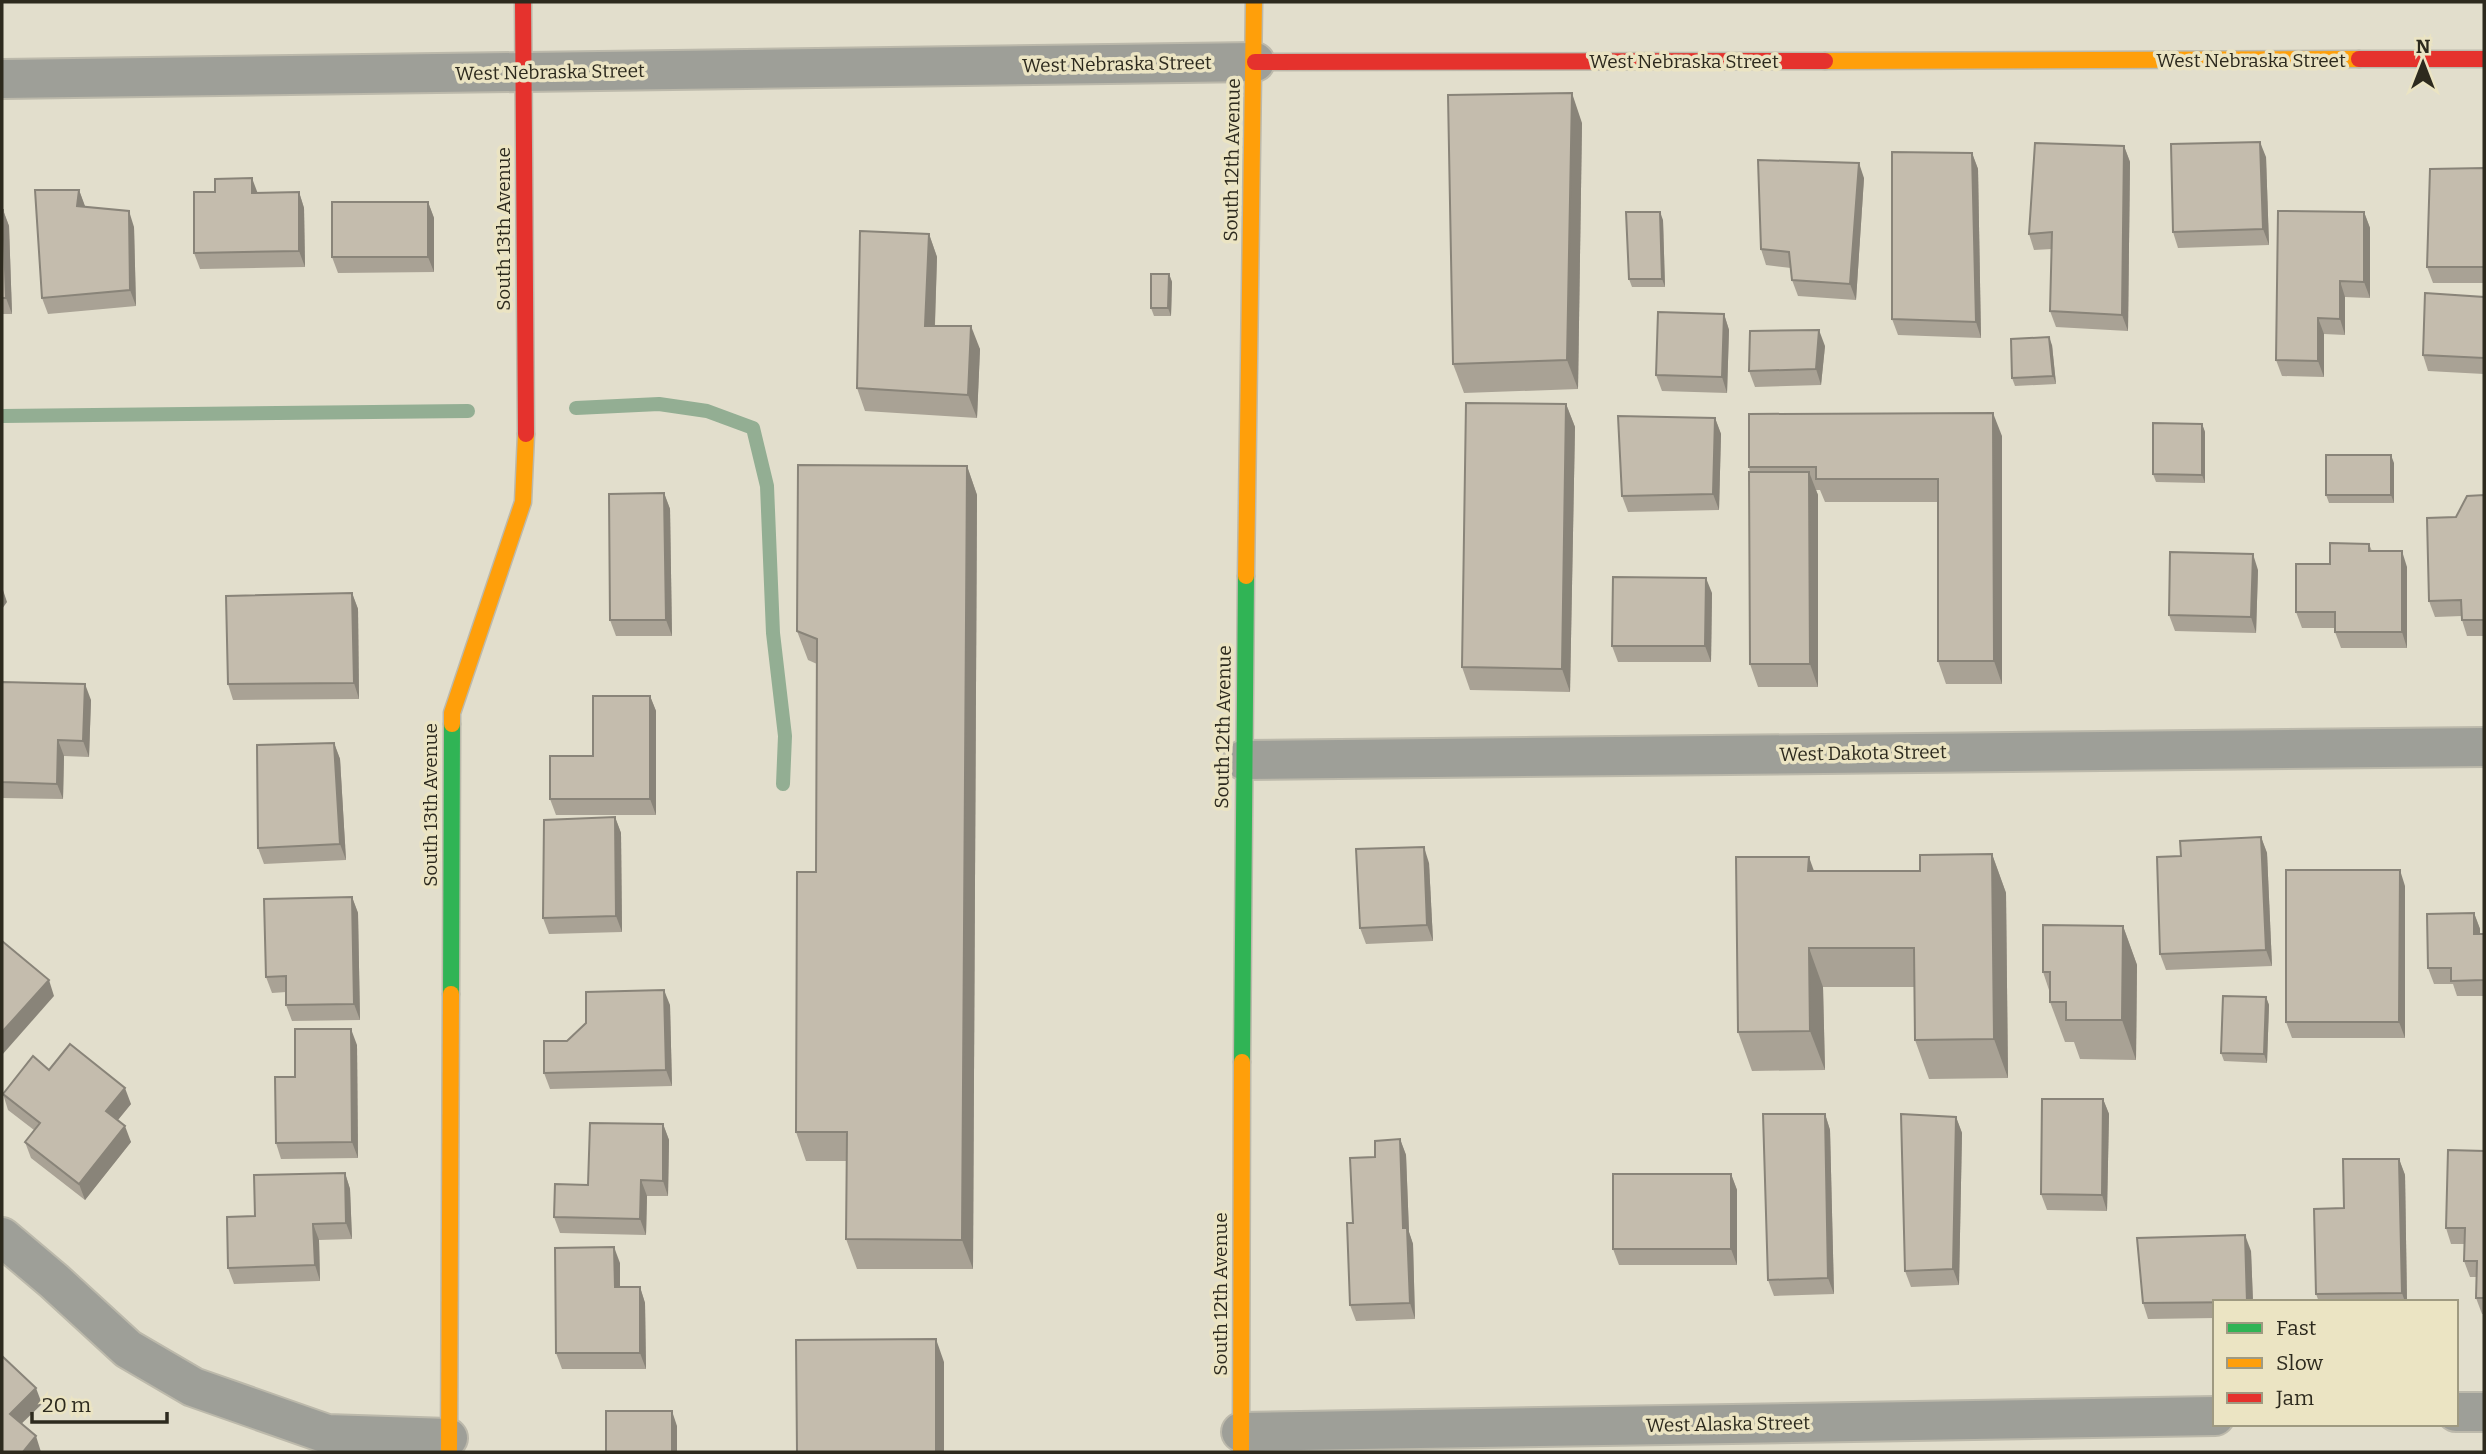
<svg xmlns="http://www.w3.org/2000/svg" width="2486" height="1454" font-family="Bitter,serif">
	<rect width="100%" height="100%" fill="#e2decc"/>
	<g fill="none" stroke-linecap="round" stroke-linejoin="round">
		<g stroke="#93ae93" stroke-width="14">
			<polyline points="576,408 659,404 707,411 753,428 767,486 773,633 785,736 783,784"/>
			<polyline points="2,416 468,411"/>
		</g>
		<defs>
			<g id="street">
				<polyline points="2,79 1255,62"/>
				<polyline points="1243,760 2484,747"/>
				<polyline points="2,1237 54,1281 128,1349 193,1387 327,1434 448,1438"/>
				<polyline points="2456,1412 2484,1412"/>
				<polyline points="1241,1432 2215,1416"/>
			</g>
			<g id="fast">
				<polyline points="451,994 452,724"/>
				<polyline points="1242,1062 1246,576"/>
			</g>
			<g id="slow">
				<polyline points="1825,61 2359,59"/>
				<polyline points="1246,576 1254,2"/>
				<polyline points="452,724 452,713 523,502 526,434"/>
				<polyline points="449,1452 451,994"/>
				<polyline points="1241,1452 1242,1062"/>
			</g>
			<g id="jam">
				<polyline points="523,2 526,434"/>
				<polyline points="2359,59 2484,59"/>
				<polyline points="1255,62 1825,61"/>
			</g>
		</defs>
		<use href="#street" stroke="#bcb9ab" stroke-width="42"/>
		<use href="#fast" stroke="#bcb9ab" stroke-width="19"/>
		<use href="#slow" stroke="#bcb9ab" stroke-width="19"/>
		<use href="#jam" stroke="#bcb9ab" stroke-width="19"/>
		<use href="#street" stroke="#9e9f98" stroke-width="38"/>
		<use href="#fast" stroke="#30b455" stroke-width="16"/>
		<use href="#slow" stroke="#ff9f0a" stroke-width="16"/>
		<use href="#jam" stroke="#e5322d" stroke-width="16"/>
	</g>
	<g fill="#a9a295">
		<polygon points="1582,123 1578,389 1464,393 1453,364"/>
		<polygon points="2124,146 2130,162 2128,331 2056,327 2050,311 2052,249 2034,250 2029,234"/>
		<polygon points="1972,153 1978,169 1981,338 1898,335 1892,319"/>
		<polygon points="2266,157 2269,245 2178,248 2173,232"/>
		<polygon points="2484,168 2484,283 2433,283 2427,267"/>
		<polygon points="1864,178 1856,300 1798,296 1792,280 1791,268 1766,265 1761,249"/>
		<polygon points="79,190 85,207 134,227 136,306 48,314 42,298"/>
		<polygon points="299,192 304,208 305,267 200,269 194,253"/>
		<polygon points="428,202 434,218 434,272 338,273 332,257"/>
		<polygon points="2,210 3,210 9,226 12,314 2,314"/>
		<polygon points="2364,212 2370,228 2370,298 2345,297 2345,335 2324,334 2324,377 2282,376 2276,360"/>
		<polygon points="1663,220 1665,287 1632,287 1629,279"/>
		<polygon points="929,234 937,257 935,326 980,349 977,418 865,411 857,388"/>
		<polygon points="1169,274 1172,282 1171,316 1154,316 1151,308"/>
		<polygon points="2484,297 2484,374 2428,371 2423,355"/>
		<polygon points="1724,314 1729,330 1727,393 1662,391 1656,375"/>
		<polygon points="2052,345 2056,384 2015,386 2012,378"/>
		<polygon points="1825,346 1821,385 1755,387 1749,371"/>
		<polygon points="1566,404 1575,427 1570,692 1470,690 1462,667"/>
		<polygon points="1715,418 1721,434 1719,510 1628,512 1622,496"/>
		<polygon points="2202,424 2205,432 2205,483 2156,482 2153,474"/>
		<polygon points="2002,436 2002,684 1946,684 1938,661 1938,502 1825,502 1820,490 1816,490 1818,495 1818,687 1758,687 1750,664 1750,472 1749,467"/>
		<polygon points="2394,463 2394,503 2329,503 2326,495"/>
		<polygon points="967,466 977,495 973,1269 857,1269 846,1239 847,1161 806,1161 796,1132 816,872 817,664 808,660 797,631"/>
		<polygon points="664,493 670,509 672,636 616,636 610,620"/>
		<polygon points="2484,495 2484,636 2467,636 2462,620 2462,616 2435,617 2429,601 2456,517"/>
		<polygon points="2369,544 2372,551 2407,567 2407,648 2341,648 2335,632 2335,628 2302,628 2296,612 2330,564"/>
		<polygon points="2258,570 2256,633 2175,631 2169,615"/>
		<polygon points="352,593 358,609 359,699 233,700 228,684"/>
		<polygon points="1712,593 1711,662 1618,662 1612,646"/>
		<polygon points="2,682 91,700 89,757 64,756 63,799 2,798"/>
		<polygon points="650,696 656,711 656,815 556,815 550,799"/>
		<polygon points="334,743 340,759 346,860 264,864 258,848"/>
		<polygon points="615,817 621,833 622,932 549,934 543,918"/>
		<polygon points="2261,837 2267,853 2272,966 2166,970 2160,954 2181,856"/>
		<polygon points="1992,854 2006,893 2008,1078 1929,1079 1915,1040 1914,987 1823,987 1825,1070 1752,1071 1738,1032 1814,871 1920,871"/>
		<polygon points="1429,863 1433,941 1366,944 1360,928"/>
		<polygon points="2405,886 2405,1038 2292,1038 2286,1022"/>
		<polygon points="352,897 358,913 360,1020 292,1021 286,1005 286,992 272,993 266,977"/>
		<polygon points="2474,913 2480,929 2480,934 2484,934 2484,996 2457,996 2453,984 2434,984 2428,968"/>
		<polygon points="2123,926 2137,965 2136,1060 2080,1059 2074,1042 2065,1042 2050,1002 2050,993 2043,972"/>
		<polygon points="2266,997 2269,1005 2267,1063 2224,1061 2221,1053"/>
		<polygon points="670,1005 672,1086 550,1089 544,1073 567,1041"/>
		<polygon points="357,1045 358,1158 281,1159 276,1143 295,1077"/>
		<polygon points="49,1070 131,1104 118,1120 131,1142 85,1200 31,1158 25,1142 34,1130 8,1110 3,1094"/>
		<polygon points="2103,1099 2109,1114 2107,1211 2047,1210 2041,1194"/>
		<polygon points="1825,1114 1830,1130 1834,1294 1774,1296 1768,1280"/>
		<polygon points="1956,1117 1962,1133 1959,1285 1911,1287 1905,1271"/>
		<polygon points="663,1124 669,1140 668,1196 647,1196 646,1235 560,1233 554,1217 588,1185"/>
		<polygon points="1400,1139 1406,1155 1409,1232 1413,1244 1415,1319 1356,1321 1350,1305 1353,1223 1375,1157"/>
		<polygon points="2484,1151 2484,1314 2482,1314 2476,1298 2477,1277 2470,1277 2464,1261 2465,1244 2451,1244 2446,1228"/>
		<polygon points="2399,1159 2405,1175 2407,1302 2319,1302 2316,1294 2344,1208"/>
		<polygon points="345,1173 350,1189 352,1239 319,1240 320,1281 234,1284 228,1268 255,1216"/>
		<polygon points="1731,1174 1737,1190 1737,1265 1619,1265 1613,1249"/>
		<polygon points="2251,1251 2253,1302 2215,1302 2215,1318 2148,1319 2143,1303"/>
		<polygon points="620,1263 620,1287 640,1287 645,1303 646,1369 562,1369 556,1353"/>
	</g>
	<g fill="#898479">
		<polygon points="1572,93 1582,123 1578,389 1567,360"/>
		<polygon points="2260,142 2266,157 2269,245 2263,229"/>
		<polygon points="2124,146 2130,162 2128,331 2122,315"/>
		<polygon points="1972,153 1978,169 1981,338 1976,322"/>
		<polygon points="1859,163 1864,178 1856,300 1850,284"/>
		<polygon points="252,178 258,194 252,193"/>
		<polygon points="79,190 85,206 82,222 77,206"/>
		<polygon points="299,192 304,208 305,267 299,251"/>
		<polygon points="428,202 434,218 434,272 428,257"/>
		<polygon points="3,210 9,226 12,314 6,298"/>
		<polygon points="129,211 134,227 136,306 130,290"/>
		<polygon points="1660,212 1663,220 1665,287 1662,279"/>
		<polygon points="2364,212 2370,228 2370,298 2364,282"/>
		<polygon points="929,234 937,257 934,349 925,326"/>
		<polygon points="1169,274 1172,282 1171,316 1168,308"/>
		<polygon points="2340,281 2345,297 2345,335 2340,319"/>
		<polygon points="1724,314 1729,330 1727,393 1722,377"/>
		<polygon points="2318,318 2324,334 2324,377 2318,361"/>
		<polygon points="971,326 980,349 977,418 968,395"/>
		<polygon points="1819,330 1825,346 1821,385 1816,369"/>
		<polygon points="2049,337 2052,345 2056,384 2053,376"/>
		<polygon points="1566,404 1575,427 1570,692 1562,669"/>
		<polygon points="1993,413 2002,436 2002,684 1994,661"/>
		<polygon points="1715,418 1721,434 1719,510 1713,494"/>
		<polygon points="2202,424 2205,432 2205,483 2202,475"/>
		<polygon points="2391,455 2394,463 2394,503 2391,495"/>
		<polygon points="967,466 977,495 973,1269 962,1240"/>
		<polygon points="1809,472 1818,495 1818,687 1810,664"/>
		<polygon points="664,493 670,509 672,636 666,620"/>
		<polygon points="2402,551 2407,567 2407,648 2402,632"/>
		<polygon points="2253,554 2258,570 2256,633 2251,617"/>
		<polygon points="1706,578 1712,593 1711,662 1705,646"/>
		<polygon points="2,587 7,602 2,609"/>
		<polygon points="352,593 358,609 359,699 354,683"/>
		<polygon points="85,684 91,700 89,757 83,741"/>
		<polygon points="650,696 656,711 656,815 650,799"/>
		<polygon points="58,740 64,756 63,799 57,784"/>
		<polygon points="334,743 340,759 346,860 340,844"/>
		<polygon points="615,817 621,833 622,932 616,916"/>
		<polygon points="2261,837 2267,853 2272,966 2266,950"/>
		<polygon points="1424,847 1429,863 1433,941 1427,925"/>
		<polygon points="1992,854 2006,893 2008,1078 1994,1039"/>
		<polygon points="1809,857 1823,896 1808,871"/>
		<polygon points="2400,870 2405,886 2405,1038 2399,1022"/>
		<polygon points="352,897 358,913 360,1020 354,1004"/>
		<polygon points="2474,913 2480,929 2480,950 2474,934"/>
		<polygon points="2123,926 2137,965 2136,1060 2122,1020"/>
		<polygon points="1809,948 1823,987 1825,1070 1810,1031"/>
		<polygon points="49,980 54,996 2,1055 2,1032"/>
		<polygon points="664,990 670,1005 672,1086 666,1070"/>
		<polygon points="2266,997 2269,1005 2267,1063 2264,1054"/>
		<polygon points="351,1029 357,1045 358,1158 352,1142"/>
		<polygon points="125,1088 131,1104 112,1127 106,1111"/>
		<polygon points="2103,1099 2109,1114 2107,1211 2102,1195"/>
		<polygon points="1825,1114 1830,1130 1834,1294 1828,1278"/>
		<polygon points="1956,1117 1962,1133 1959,1285 1953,1269"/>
		<polygon points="663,1124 669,1140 668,1196 663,1181"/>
		<polygon points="125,1126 131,1142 85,1200 79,1184"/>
		<polygon points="1400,1139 1406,1155 1409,1232 1413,1244 1415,1319 1410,1303 1403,1228"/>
		<polygon points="2399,1159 2405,1175 2407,1302 2405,1302 2402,1293"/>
		<polygon points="345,1173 350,1189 352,1239 346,1223"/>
		<polygon points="1731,1174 1737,1190 1737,1265 1731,1249"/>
		<polygon points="641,1180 647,1196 646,1235 640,1219"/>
		<polygon points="313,1224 319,1240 320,1281 315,1265"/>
		<polygon points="2245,1235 2251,1251 2253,1302 2247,1302"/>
		<polygon points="614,1247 620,1263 620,1303 615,1287"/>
		<polygon points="640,1287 645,1303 646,1369 640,1353"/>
		<polygon points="936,1339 944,1362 944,1452 936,1452"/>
		<polygon points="36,1388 42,1404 16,1429 10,1414"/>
		<polygon points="672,1411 677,1426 677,1452 672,1452"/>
		<polygon points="36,1436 41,1452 23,1452"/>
	</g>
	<g fill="#c4bcad" stroke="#898479" stroke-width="2">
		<polygon points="1572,93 1567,360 1453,364 1448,95"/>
		<polygon points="2260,142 2263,229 2173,232 2171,144"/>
		<polygon points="2035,143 2124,146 2122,315 2050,311 2052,232 2029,234"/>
		<polygon points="1892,152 1972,153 1976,322 1892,319"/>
		<polygon points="1758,160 1859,163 1850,284 1792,280 1789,252 1761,249"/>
		<polygon points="2484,168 2484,267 2427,267 2430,169"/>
		<polygon points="252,178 252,193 299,192 299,251 194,253 194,192 215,192 215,179"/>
		<polygon points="35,190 79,190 77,206 129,211 130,290 42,298"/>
		<rect x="332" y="202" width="96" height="55"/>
		<polygon points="2,210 3,210 6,298 2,298"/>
		<polygon points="2278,211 2364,212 2364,282 2340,281 2340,319 2318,318 2318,361 2276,360"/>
		<polygon points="1626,212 1660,212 1662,279 1629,279"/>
		<polygon points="860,231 929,234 925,326 971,326 968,395 857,388"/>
		<polygon points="1151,274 1169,274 1168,308 1151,308"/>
		<polygon points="2425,293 2484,297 2484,358 2423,355"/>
		<polygon points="1658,312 1724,314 1722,377 1656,375"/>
		<polygon points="1819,330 1816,369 1749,371 1750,331"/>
		<polygon points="2049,337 2053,376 2012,378 2011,339"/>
		<polygon points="1466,403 1566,404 1562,669 1462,667"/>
		<polygon points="1993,413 1994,661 1938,661 1938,479 1816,479 1816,467 1749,467 1749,414"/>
		<polygon points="1618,416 1715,418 1713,494 1622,496"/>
		<polygon points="2153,423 2202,424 2202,475 2153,474"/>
		<rect x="2326" y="455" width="65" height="40"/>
		<polygon points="798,465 967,466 962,1240 846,1239 847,1132 796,1132 797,872 816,872 817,639 797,631"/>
		<polygon points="1749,472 1809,472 1810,664 1750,664"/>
		<polygon points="664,493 666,620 610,620 609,494"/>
		<polygon points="2484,495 2484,620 2462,620 2461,600 2429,601 2427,518 2456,517 2467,496"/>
		<polygon points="2330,543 2369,544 2369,551 2402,551 2402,632 2335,632 2335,612 2296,612 2296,564 2330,564"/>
		<polygon points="2170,552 2253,554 2251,617 2169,615"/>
		<polygon points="1613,577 1706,578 1705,646 1612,646"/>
		<polygon points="352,593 354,683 228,684 226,596"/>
		<polygon points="2,682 85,684 83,741 58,740 57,784 2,782"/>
		<polygon points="593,696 650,696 650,799 550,799 550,756 593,756"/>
		<polygon points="334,743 340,844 258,848 257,745"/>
		<polygon points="615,817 616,916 543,918 544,820"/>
		<polygon points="2261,837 2266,950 2160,954 2157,857 2181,856 2180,841"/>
		<polygon points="1424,847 1427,925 1360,928 1356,849"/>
		<polygon points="1992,854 1994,1039 1915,1040 1914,948 1809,948 1810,1031 1738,1032 1736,857 1809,857 1808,871 1920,871 1920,855"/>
		<polygon points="2286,870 2400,870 2399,1022 2286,1022"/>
		<polygon points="352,897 354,1004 286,1005 286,976 266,977 264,899"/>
		<polygon points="2474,913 2474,934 2484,934 2484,980 2451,981 2451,968 2428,968 2427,914"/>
		<polygon points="2043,925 2123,926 2122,1020 2066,1020 2066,1002 2050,1002 2050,972 2043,972"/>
		<polygon points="2,941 49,980 2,1032"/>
		<polygon points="664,990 666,1070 544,1073 544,1041 567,1041 586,1023 586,992"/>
		<polygon points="2223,996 2266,997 2264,1054 2221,1053"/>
		<polygon points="295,1029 351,1029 352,1142 276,1143 275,1077 295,1077"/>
		<polygon points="70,1044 125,1088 106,1111 125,1126 79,1184 25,1142 40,1123 3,1094 33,1056 49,1070"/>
		<polygon points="2042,1099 2103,1099 2102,1195 2041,1194"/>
		<polygon points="1763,1114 1825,1114 1828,1278 1768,1280"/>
		<polygon points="1901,1114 1956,1117 1953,1269 1905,1271"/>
		<polygon points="590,1123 663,1124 663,1181 641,1180 640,1219 554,1217 555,1184 588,1185"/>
		<polygon points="1400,1139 1403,1228 1407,1228 1410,1303 1350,1305 1347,1223 1353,1223 1350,1158 1375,1157 1375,1141"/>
		<polygon points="2448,1150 2484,1151 2484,1298 2476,1298 2477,1261 2464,1261 2465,1228 2446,1228"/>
		<polygon points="2343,1159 2399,1159 2402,1293 2316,1294 2314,1209 2344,1208"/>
		<polygon points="345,1173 346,1223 313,1224 315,1265 228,1268 227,1217 255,1216 254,1175"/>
		<rect x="1613" y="1174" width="118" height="75"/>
		<polygon points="2245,1235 2247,1302 2143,1303 2137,1238"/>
		<polygon points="614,1247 615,1287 640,1287 640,1353 556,1353 555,1248"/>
		<polygon points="936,1339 936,1452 797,1452 796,1340"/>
		<polygon points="2,1356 36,1388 10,1414 36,1436 23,1452 2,1452"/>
		<rect x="606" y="1411" width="66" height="41"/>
	</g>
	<g text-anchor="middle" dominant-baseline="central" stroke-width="7" stroke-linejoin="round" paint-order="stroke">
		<g font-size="19" fill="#2d2a1e" stroke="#ebe4c3">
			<text x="2251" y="60">West Nebraska Street</text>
			<text x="1684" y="61">West Nebraska Street</text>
			<text transform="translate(1117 64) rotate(-1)">West Nebraska Street</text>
			<text transform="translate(550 72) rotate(-1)">West Nebraska Street</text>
			<text transform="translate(1232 160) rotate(-89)">South 12th Avenue</text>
			<text transform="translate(503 229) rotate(-90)">South 13th Avenue</text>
			<text transform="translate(1223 727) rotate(-89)">South 12th Avenue</text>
			<text transform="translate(1863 753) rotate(-1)">West Dakota Street</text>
			<text transform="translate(430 805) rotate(-90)">South 13th Avenue</text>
			<text transform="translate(1220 1294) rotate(-90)">South 12th Avenue</text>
			<text transform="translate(1728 1424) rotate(-1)">West Alaska Street</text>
		</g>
	</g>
	<rect width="2486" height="1454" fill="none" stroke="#2d2a1e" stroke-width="7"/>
	<rect x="2213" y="1300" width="245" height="126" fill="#ebe4c3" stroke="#9f9a81" stroke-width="2"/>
	<rect x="2227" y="1323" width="35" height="10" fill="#30b455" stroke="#9f9a81" stroke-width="2"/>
	<text x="2276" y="1335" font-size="21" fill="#2d2a1e">Fast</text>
	<rect x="2227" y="1358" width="35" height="10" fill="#ff9f0a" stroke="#9f9a81" stroke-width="2"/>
	<text x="2276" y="1370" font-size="21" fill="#2d2a1e">Slow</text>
	<rect x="2227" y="1393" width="35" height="10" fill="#e5322d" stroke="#9f9a81" stroke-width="2"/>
	<text x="2276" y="1405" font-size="21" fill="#2d2a1e">Jam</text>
	<g transform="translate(2423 63)" stroke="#ebe4c3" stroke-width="5" paint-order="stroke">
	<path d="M0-5L12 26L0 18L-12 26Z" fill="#2d2a1e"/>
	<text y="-10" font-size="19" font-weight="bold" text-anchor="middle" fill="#2d2a1e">N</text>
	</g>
	<path d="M32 1412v10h135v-10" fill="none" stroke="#2d2a1e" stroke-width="3.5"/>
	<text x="42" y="1412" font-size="21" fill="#2d2a1e" stroke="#ebe4c3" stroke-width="5" paint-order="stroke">20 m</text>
</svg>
